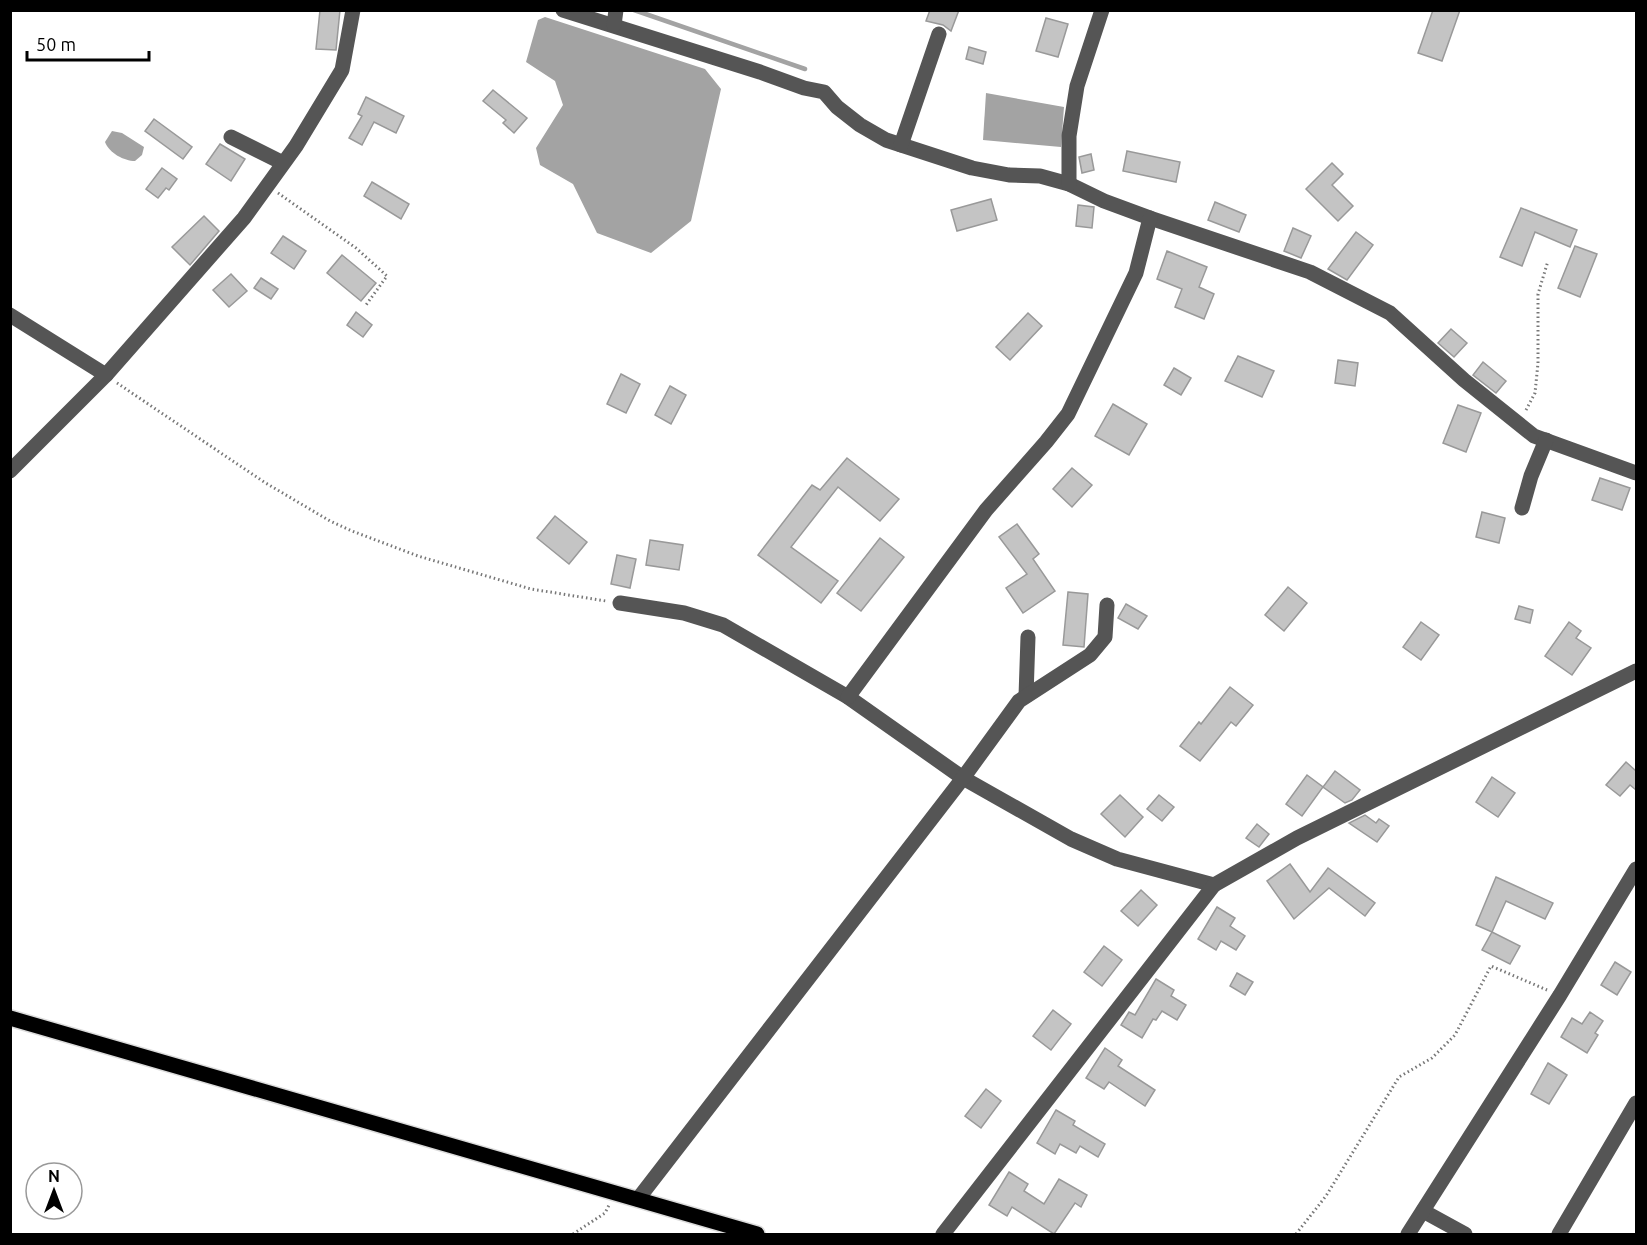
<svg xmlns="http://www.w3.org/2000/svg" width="1647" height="1245" font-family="Ubuntu,sans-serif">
	<rect width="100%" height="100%" fill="#fff"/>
	<g fill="#a3a3a3">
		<polygon points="545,17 705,69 721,89 691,221 651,253 597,233 573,184 540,165 536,148 563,105 555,81 526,62 538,20"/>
		<polygon points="986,93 1064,107 1061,147 983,140"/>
		<path d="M112,131L122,133L144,147L142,155L135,161C124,161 109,153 105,142Z"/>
	</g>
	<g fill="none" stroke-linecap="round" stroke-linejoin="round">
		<polyline stroke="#a3a3a3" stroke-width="4.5" points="634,10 805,69"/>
	</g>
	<g fill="#c4c4c4" stroke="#999" stroke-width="1.5">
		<polygon points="320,10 340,10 336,50 316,49"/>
		<polygon points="930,10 959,10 951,31 943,25 926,21"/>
		<polygon points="1433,10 1460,10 1442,61 1418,53"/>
		<polygon points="1046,18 1068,24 1058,57 1036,51"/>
		<polygon points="969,47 986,52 983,64 966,59"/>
		<polygon points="493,90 527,118 514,133 503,123 506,120 483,101"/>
		<polygon points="366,97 404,116 396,133 374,122 362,145 349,138 362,116 358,114"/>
		<polygon points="154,119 192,147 183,159 145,131"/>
		<polygon points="220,144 245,159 231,181 206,164"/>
		<polygon points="1127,151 1180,162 1176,182 1123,171"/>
		<polygon points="1091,154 1094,170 1082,173 1079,157"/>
		<polygon points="1332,163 1343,174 1332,185 1353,206 1338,221 1306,189"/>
		<polygon points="162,168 177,179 169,190 166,188 158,198 146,189"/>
		<polygon points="372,182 409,204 401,219 364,196"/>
		<polygon points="991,199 997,220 957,231 951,210"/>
		<polygon points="1215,202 1246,215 1239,232 1208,220"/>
		<polygon points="1078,205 1094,207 1092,228 1076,226"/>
		<polygon points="1521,208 1577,230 1570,247 1535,232 1522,266 1500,257"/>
		<polygon points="204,216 219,231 190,265 172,247"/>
		<polygon points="1293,228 1311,236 1301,258 1284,251"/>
		<polygon points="1356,232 1373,245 1347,280 1328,269"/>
		<polygon points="283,236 306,251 294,269 271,253"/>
		<polygon points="1575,246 1597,254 1580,297 1558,288"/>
		<polygon points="1167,251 1207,267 1199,287 1214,294 1204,319 1175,307 1182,289 1157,279"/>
		<polygon points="342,255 376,283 361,301 327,273"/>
		<polygon points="231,274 247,291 229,307 213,290"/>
		<polygon points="261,278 278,289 271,299 254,288"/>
		<polygon points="356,312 372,325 363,337 347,325"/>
		<polygon points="1028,313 1042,326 1010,360 996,347"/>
		<polygon points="1451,329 1467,343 1454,357 1438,343"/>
		<polygon points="1238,356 1274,371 1262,397 1225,381"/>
		<polygon points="1338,360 1358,363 1355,386 1335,383"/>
		<polygon points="1483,362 1506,381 1496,393 1473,375"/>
		<polygon points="1174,368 1191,378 1181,395 1164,385"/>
		<polygon points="621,374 640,384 626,413 607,404"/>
		<polygon points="670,386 686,395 671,424 655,415"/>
		<polygon points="1113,404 1147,424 1129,455 1095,436"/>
		<polygon points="1458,405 1481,413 1466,452 1443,443"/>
		<polygon points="847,458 899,499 880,521 838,487 791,547 838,581 821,603 758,555 812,485 820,490"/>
		<polygon points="1072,468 1092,485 1072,507 1053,489"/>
		<polygon points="1600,478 1630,488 1622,510 1592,500"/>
		<polygon points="1482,512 1505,518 1499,543 1476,537"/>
		<polygon points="555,516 587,542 569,564 537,538"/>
		<polygon points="1017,524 1039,554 1033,559 1055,591 1023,613 1006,588 1027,574 999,537"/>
		<polygon points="880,538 904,557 861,611 837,593"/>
		<polygon points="650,540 683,545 679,570 646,565"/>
		<polygon points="617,555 636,559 630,588 611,584"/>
		<polygon points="1288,587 1307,603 1284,631 1265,615"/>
		<polygon points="1068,592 1088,594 1084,647 1063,645"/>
		<polygon points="1126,604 1147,616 1138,629 1118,618"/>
		<polygon points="1519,606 1533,610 1530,623 1515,619"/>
		<polygon points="1421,622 1439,635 1421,660 1403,647"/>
		<polygon points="1569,622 1581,631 1576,638 1591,648 1572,675 1545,656"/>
		<polygon points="1230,687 1253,705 1236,726 1231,722 1200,761 1180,746 1199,722 1201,724"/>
		<polygon points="1626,762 1636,771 1636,790 1630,785 1620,796 1606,785"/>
		<polygon points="1335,771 1360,790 1352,800 1345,803 1323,787"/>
		<polygon points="1307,775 1323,787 1302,816 1286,804"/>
		<polygon points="1492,777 1515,793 1498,817 1476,802"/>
		<polygon points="1120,795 1143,817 1125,837 1101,814"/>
		<polygon points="1159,795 1174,807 1162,821 1147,809"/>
		<polygon points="1365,815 1376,823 1379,819 1389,826 1377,842 1349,823"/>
		<polygon points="1257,824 1269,834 1259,847 1246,838"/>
		<polygon points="1290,864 1310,892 1328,868 1375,903 1365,916 1329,888 1294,919 1267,881"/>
		<polygon points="1496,877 1553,903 1545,919 1506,901 1492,932 1476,925"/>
		<polygon points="1141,890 1157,905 1138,926 1121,911"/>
		<polygon points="1217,907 1235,918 1230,926 1245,936 1236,950 1221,941 1216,950 1198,939"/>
		<polygon points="1492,932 1520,946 1510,964 1482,950"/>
		<polygon points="1104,946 1122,960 1102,986 1084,972"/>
		<polygon points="1615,962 1631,972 1617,995 1601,985"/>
		<polygon points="1237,973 1253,982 1245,995 1230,986"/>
		<polygon points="1156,979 1174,990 1171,996 1186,1005 1177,1020 1162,1011 1156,1020 1153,1019 1142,1038 1121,1025 1129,1012 1135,1015"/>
		<polygon points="1053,1010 1071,1024 1051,1050 1033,1036"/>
		<polygon points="1590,1012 1603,1021 1595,1033 1598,1035 1587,1053 1561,1037 1572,1018 1582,1024"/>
		<polygon points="1105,1048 1122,1060 1118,1066 1155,1090 1145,1106 1109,1082 1104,1089 1086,1078"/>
		<polygon points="1548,1063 1567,1075 1549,1104 1531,1094"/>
		<polygon points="986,1089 1001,1101 981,1128 965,1116"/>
		<polygon points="1056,1110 1075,1121 1073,1125 1105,1144 1098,1157 1080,1146 1076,1153 1060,1144 1055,1154 1037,1143"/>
		<polygon points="1009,1172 1028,1184 1024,1191 1044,1204 1059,1179 1087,1195 1081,1207 1075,1203 1054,1234 1012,1207 1007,1216 989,1205"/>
	</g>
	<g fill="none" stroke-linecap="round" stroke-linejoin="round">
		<defs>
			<polyline id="major" points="10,1018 757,1234"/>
		</defs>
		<use href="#major" stroke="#dbdbdb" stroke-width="18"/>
		<g stroke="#777" stroke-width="3" stroke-dasharray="1.5 3" stroke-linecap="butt">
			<polyline points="278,193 356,248 387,276 366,305"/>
			<polyline points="117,383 264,482 330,521 352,531 418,556 531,589 606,601"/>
			<polyline points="1526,410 1535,393 1538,363 1538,294 1548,261"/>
			<polyline points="573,1234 605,1213 609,1205"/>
			<polyline points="1296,1234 1326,1196 1399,1077 1432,1058 1455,1035 1491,966 1547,990"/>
		</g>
		<g stroke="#555" stroke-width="15">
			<polyline points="563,10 760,72 804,88 824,92 837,107 860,125 886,140 972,168 1009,175 1040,176 1069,184 1104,201 1150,218 1310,272 1390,313 1464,380 1534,436 1636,473"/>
			<polyline points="614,25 616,10"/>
			<polyline points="231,137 283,163"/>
			<polyline points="901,145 939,34"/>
			<polyline points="1069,184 1069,136 1077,86 1102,10"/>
			<polyline points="10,315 106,375"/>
			<polyline points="10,471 106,375 244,218 296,146 342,70 353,10"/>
			<polyline points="1522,508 1531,476 1546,440"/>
			<polyline points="620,603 684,613 723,625 848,697 963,778 1071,839 1117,859 1214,885"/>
			<polyline points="1026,696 1028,637"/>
			<polyline points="848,697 986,510 1046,442 1068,414 1136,273 1150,218"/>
			<polyline points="638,1199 963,778 1019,701 1090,655 1105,637 1107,605"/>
			<polyline points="1423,1211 1465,1234"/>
			<polyline points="943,1234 1214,885 1297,838 1636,671"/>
			<polyline points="1408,1234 1560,995 1636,869"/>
			<polyline points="1559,1234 1636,1103"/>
		</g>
		<use href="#major" stroke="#000" stroke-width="15"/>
	</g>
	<rect width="1647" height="1245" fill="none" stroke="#000000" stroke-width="24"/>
	<g transform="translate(54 1191)"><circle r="28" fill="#ffffff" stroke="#999999" stroke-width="1.5"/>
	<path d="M0-4.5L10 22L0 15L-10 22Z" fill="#000000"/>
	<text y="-9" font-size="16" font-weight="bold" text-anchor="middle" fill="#000000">N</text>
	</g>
	<path d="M27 51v9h122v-9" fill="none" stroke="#000000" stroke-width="3"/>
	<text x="36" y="51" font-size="18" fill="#000000" stroke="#ffffff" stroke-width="4.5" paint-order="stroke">50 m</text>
</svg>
